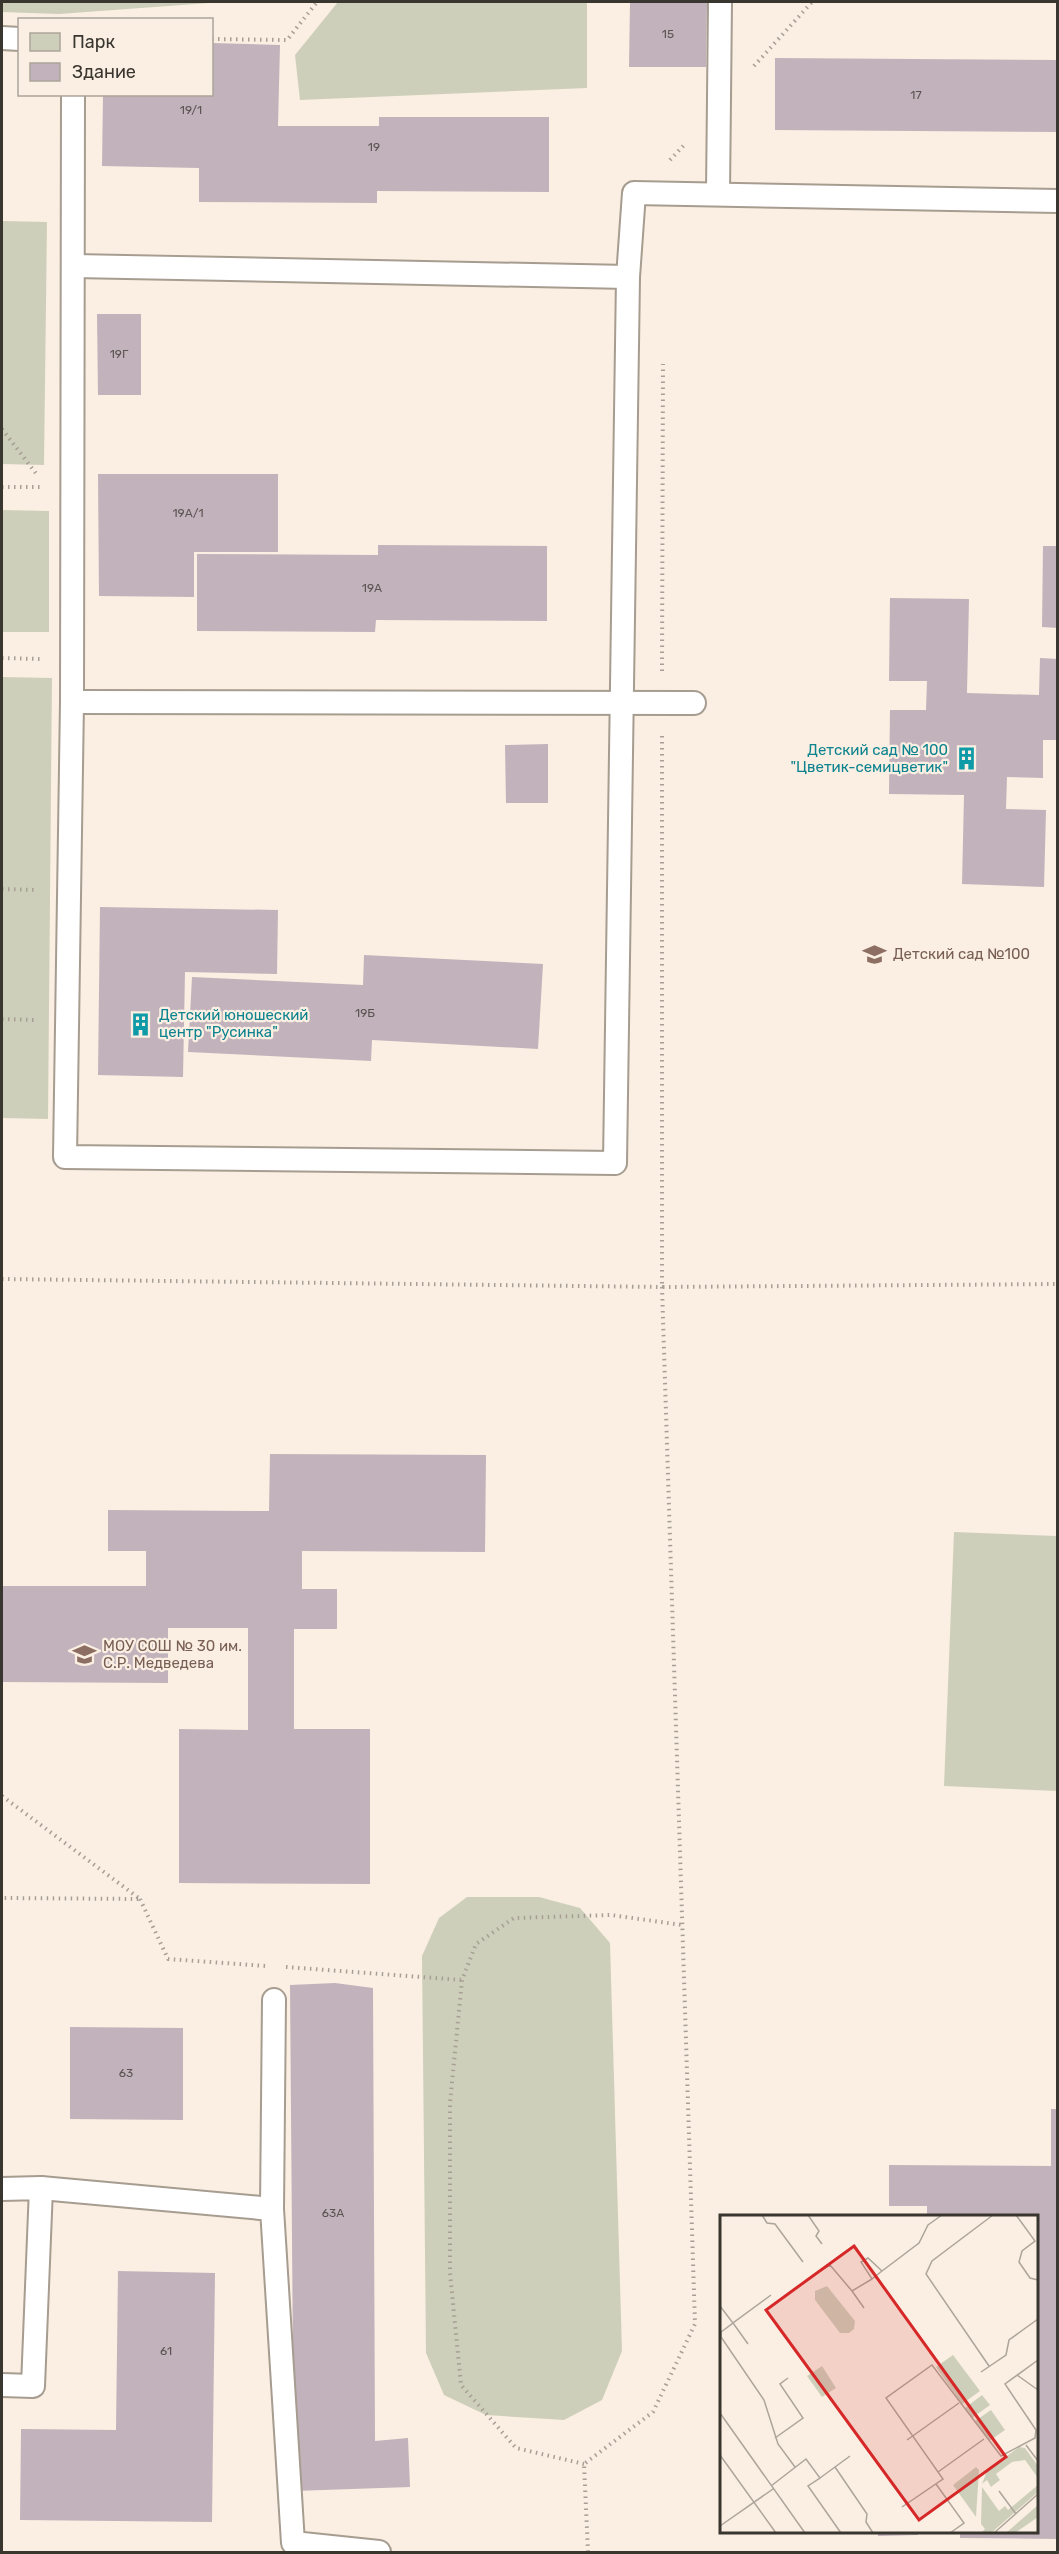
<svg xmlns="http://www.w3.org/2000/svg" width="1059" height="2554" font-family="Rubik,sans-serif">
	<rect width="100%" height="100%" fill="#faefe2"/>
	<g fill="#cecfba">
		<polygon points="2,2 223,2 59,14 2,12"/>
		<polygon points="338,2 587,2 587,88 300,100 295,55"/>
		<polygon points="2,221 47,222 44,465 2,464"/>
		<polygon points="2,510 49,511 49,632 2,632"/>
		<polygon points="2,677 52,678 48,1119 2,1118"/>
		<polygon points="954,1532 1057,1536 1057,1791 944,1786"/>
		<polygon points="467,1897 539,1897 580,1908 610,1943 622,2351 602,2400 564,2420 486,2415 444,2395 426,2353 422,1956 439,1918"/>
	</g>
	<g fill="#c2b2bb">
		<polygon points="630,2 707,2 706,67 629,67"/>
		<polygon points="212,43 280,45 278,126 379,126 379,117 549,117 549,192 377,191 377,203 199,202 199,168 102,166 103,94 212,94"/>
		<polygon points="775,58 1058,60 1058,132 775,130"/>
		<polygon points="97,314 141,314 141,395 98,395"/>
		<polygon points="98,474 278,474 278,552 194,552 194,597 99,596"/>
		<polygon points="378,545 547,546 547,621 376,620 375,632 197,631 197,554 378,555"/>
		<polygon points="1043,546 1058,546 1058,628 1042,627"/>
		<polygon points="890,598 969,599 967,693 1039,695 1040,658 1058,659 1058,740 1043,740 1043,778 1007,777 1006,809 1046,810 1044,887 962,884 964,795 889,794 890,710 926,710 927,681 889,681"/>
		<polygon points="548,744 548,803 506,803 505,745"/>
		<polygon points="100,907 278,910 277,974 185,972 183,1077 98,1075"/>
		<polygon points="364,955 543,964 538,1049 372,1040 371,1061 188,1052 192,977 363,985"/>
		<polygon points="270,1454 486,1455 485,1552 302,1551 302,1589 337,1589 337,1629 294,1629 294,1729 370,1729 370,1884 179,1883 179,1729 248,1730 248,1628 168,1628 168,1683 2,1682 2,1586 146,1586 146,1551 108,1551 108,1510 269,1511"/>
		<polygon points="335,1983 373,1988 375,2441 408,2438 410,2487 294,2491 290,1985"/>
		<polygon points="70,2027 183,2028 183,2120 70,2119"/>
		<polygon points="1051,2109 1058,2109 1058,2539 960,2538 960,2532 1036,2532 1036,2216 927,2216 927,2206 889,2206 889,2165 1051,2166"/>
		<polygon points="118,2271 215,2273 212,2522 20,2520 21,2429 116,2430"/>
		<polygon points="878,2532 918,2532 918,2535 878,2536"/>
	</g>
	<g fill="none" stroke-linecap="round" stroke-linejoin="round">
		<defs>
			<g id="service">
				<polyline points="2,38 20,39"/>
				<polyline points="73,94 72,702 65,1157 615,1163 628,277 634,193 1058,201"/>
				<polyline points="718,193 720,2"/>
				<polyline points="74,266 628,277"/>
				<polyline points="72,702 694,703"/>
				<polyline points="41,2188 272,2209 293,2543 379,2552"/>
				<polyline points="2,2189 41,2188 33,2386 2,2385"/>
				<polyline points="272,2209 274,2000"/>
			</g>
		</defs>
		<use href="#service" stroke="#a69c90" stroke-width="26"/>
		<g stroke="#a79f95" stroke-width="4" stroke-dasharray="1.5 4.5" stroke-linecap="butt">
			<polyline points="212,39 287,40 317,2"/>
			<polyline points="754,66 812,2"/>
			<polyline points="670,160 685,144"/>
			<polyline points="2,429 38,476"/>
			<polyline points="2,487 40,487"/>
			<polyline points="2,658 40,659"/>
			<polyline points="662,671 663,364"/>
			<polyline points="662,736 662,1287 1058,1284"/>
			<polyline points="2,889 38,890"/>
			<polyline points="2,1019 36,1020"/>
			<polyline points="2,1279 662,1287 695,2324 653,2412 584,2464 588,2552"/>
			<polyline points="2,1796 140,1899 2,1898"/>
			<polyline points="140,1899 168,1959 266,1966"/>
			<polyline points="286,1967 462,1980"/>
			<polyline points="584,2464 516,2448 461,2385 450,2273 450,2103 462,1980 476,1944 514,1918 611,1915 682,1925"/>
		</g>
		<use href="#service" stroke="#fff" stroke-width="22"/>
	</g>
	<defs>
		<symbol id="building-bare" viewBox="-9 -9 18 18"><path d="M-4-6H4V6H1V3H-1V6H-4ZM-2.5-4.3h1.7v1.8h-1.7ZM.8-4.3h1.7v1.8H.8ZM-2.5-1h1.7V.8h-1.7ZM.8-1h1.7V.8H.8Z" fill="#0f9aa8" stroke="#faefe2" stroke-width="2.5" paint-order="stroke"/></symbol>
		<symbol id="school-bare" viewBox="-9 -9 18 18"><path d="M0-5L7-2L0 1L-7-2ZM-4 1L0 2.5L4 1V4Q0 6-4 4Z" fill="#8d6e63" stroke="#faefe2" stroke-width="2.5" paint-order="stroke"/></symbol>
	</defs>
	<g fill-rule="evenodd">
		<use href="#building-bare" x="950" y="742" width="33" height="33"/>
		<use href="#school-bare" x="858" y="938" width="33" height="33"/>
		<use href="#building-bare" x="124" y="1008" width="33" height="33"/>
		<use href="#school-bare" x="68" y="1638" width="33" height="33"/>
	</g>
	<g text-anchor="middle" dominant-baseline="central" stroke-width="4.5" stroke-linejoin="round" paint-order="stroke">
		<g font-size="12" fill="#5b5452">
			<text x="668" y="34">15</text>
			<text x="916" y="95">17</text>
			<text x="191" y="110">19/1</text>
			<text x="374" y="147">19</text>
			<text x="119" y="354">19Г</text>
			<text x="188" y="513">19А/1</text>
			<text x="372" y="588">19А</text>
			<text x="365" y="1013">19Б</text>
			<text x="126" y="2073">63</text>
			<text x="333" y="2213">63А</text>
			<text x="166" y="2351">61</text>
		</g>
		<g font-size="15" fill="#0d838f" stroke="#faefe2" text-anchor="end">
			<text x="948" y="750">Детский сад № 100<tspan x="948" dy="17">"Цветик-семицветик"</tspan></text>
			<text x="159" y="1015" text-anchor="start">Детский юношеский<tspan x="159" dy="17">центр "Русинка"</tspan></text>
		</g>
		<g font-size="15" fill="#785e54" stroke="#faefe2" text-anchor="start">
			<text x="893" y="954">Детский сад №100</text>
			<text x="103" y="1646">МОУ СОШ № 30 им.<tspan x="103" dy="17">С.Р. Медведева</tspan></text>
		</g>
	</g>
	<g transform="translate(720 2215)">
		<rect width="318" height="318" fill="#faefe2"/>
		<path d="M107,71L135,106L134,114L129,118H120L95,85V76ZM233,140L260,176L242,189L216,152ZM102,151L116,173L102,182L87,161ZM262,180L270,190L252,203L245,193ZM271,195L285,215L269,226L255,206ZM299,232L305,233L318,251V263L305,245L292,247L276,259L280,265L271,272L267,265L262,269L267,256ZM256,252L259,255L256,302L233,270ZM318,270V277L271,318H261L265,314L261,309L262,272L279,296L285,291L288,295ZM318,290V302L295,318H286Z" fill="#cecfba"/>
		<path fill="none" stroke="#ada59a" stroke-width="1.5" d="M42,0L47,8L55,9L83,47M88,0L99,16L96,21L102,29M296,0L315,26L302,36L299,47L310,63L318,65M100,56L110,50L132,76L152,64M162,56L148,43L141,47L152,64L162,56L199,28L208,10L222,0M132,76L144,93M0,91L13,108L1,117V122L44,185L58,229L75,252M28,129L13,108L51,80M269,151L206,59L212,46L273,0M261,157L286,140L289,125L318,104M297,160L318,175M0,198L85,318M55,223L83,203L60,169L68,163M187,225L239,188M306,230L318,246M0,240L56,318M115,252L147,299L146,307L153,318M218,257L264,224M100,263L130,241M216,269L244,308L230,318M51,271L86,244L100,263L88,271L121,318M279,276L296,299M182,292L223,264L166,183L212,150L281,241L315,223L316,215L285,169L318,145M0,311L53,274M274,318L318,279"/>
		<path fill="#d62828" fill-opacity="0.15" stroke="#d62828" stroke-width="3" d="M134,31L286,242L199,305L46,95Z"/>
		<rect width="318" height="318" fill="none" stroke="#39352f" stroke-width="3"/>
	</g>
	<rect width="1059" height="2554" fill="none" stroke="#39352f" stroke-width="6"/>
	<rect x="18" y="18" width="195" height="78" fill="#faefe2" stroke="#ada59a" stroke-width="1.5"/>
	<rect x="30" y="33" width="30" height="18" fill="#cecfba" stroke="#ada59a" stroke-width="1.5"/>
	<text x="72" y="48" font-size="18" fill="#39352f">Парк</text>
	<rect x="30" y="63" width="30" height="18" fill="#c2b2bb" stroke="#ada59a" stroke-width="1.5"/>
	<text x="72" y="78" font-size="18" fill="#39352f">Здание</text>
</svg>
